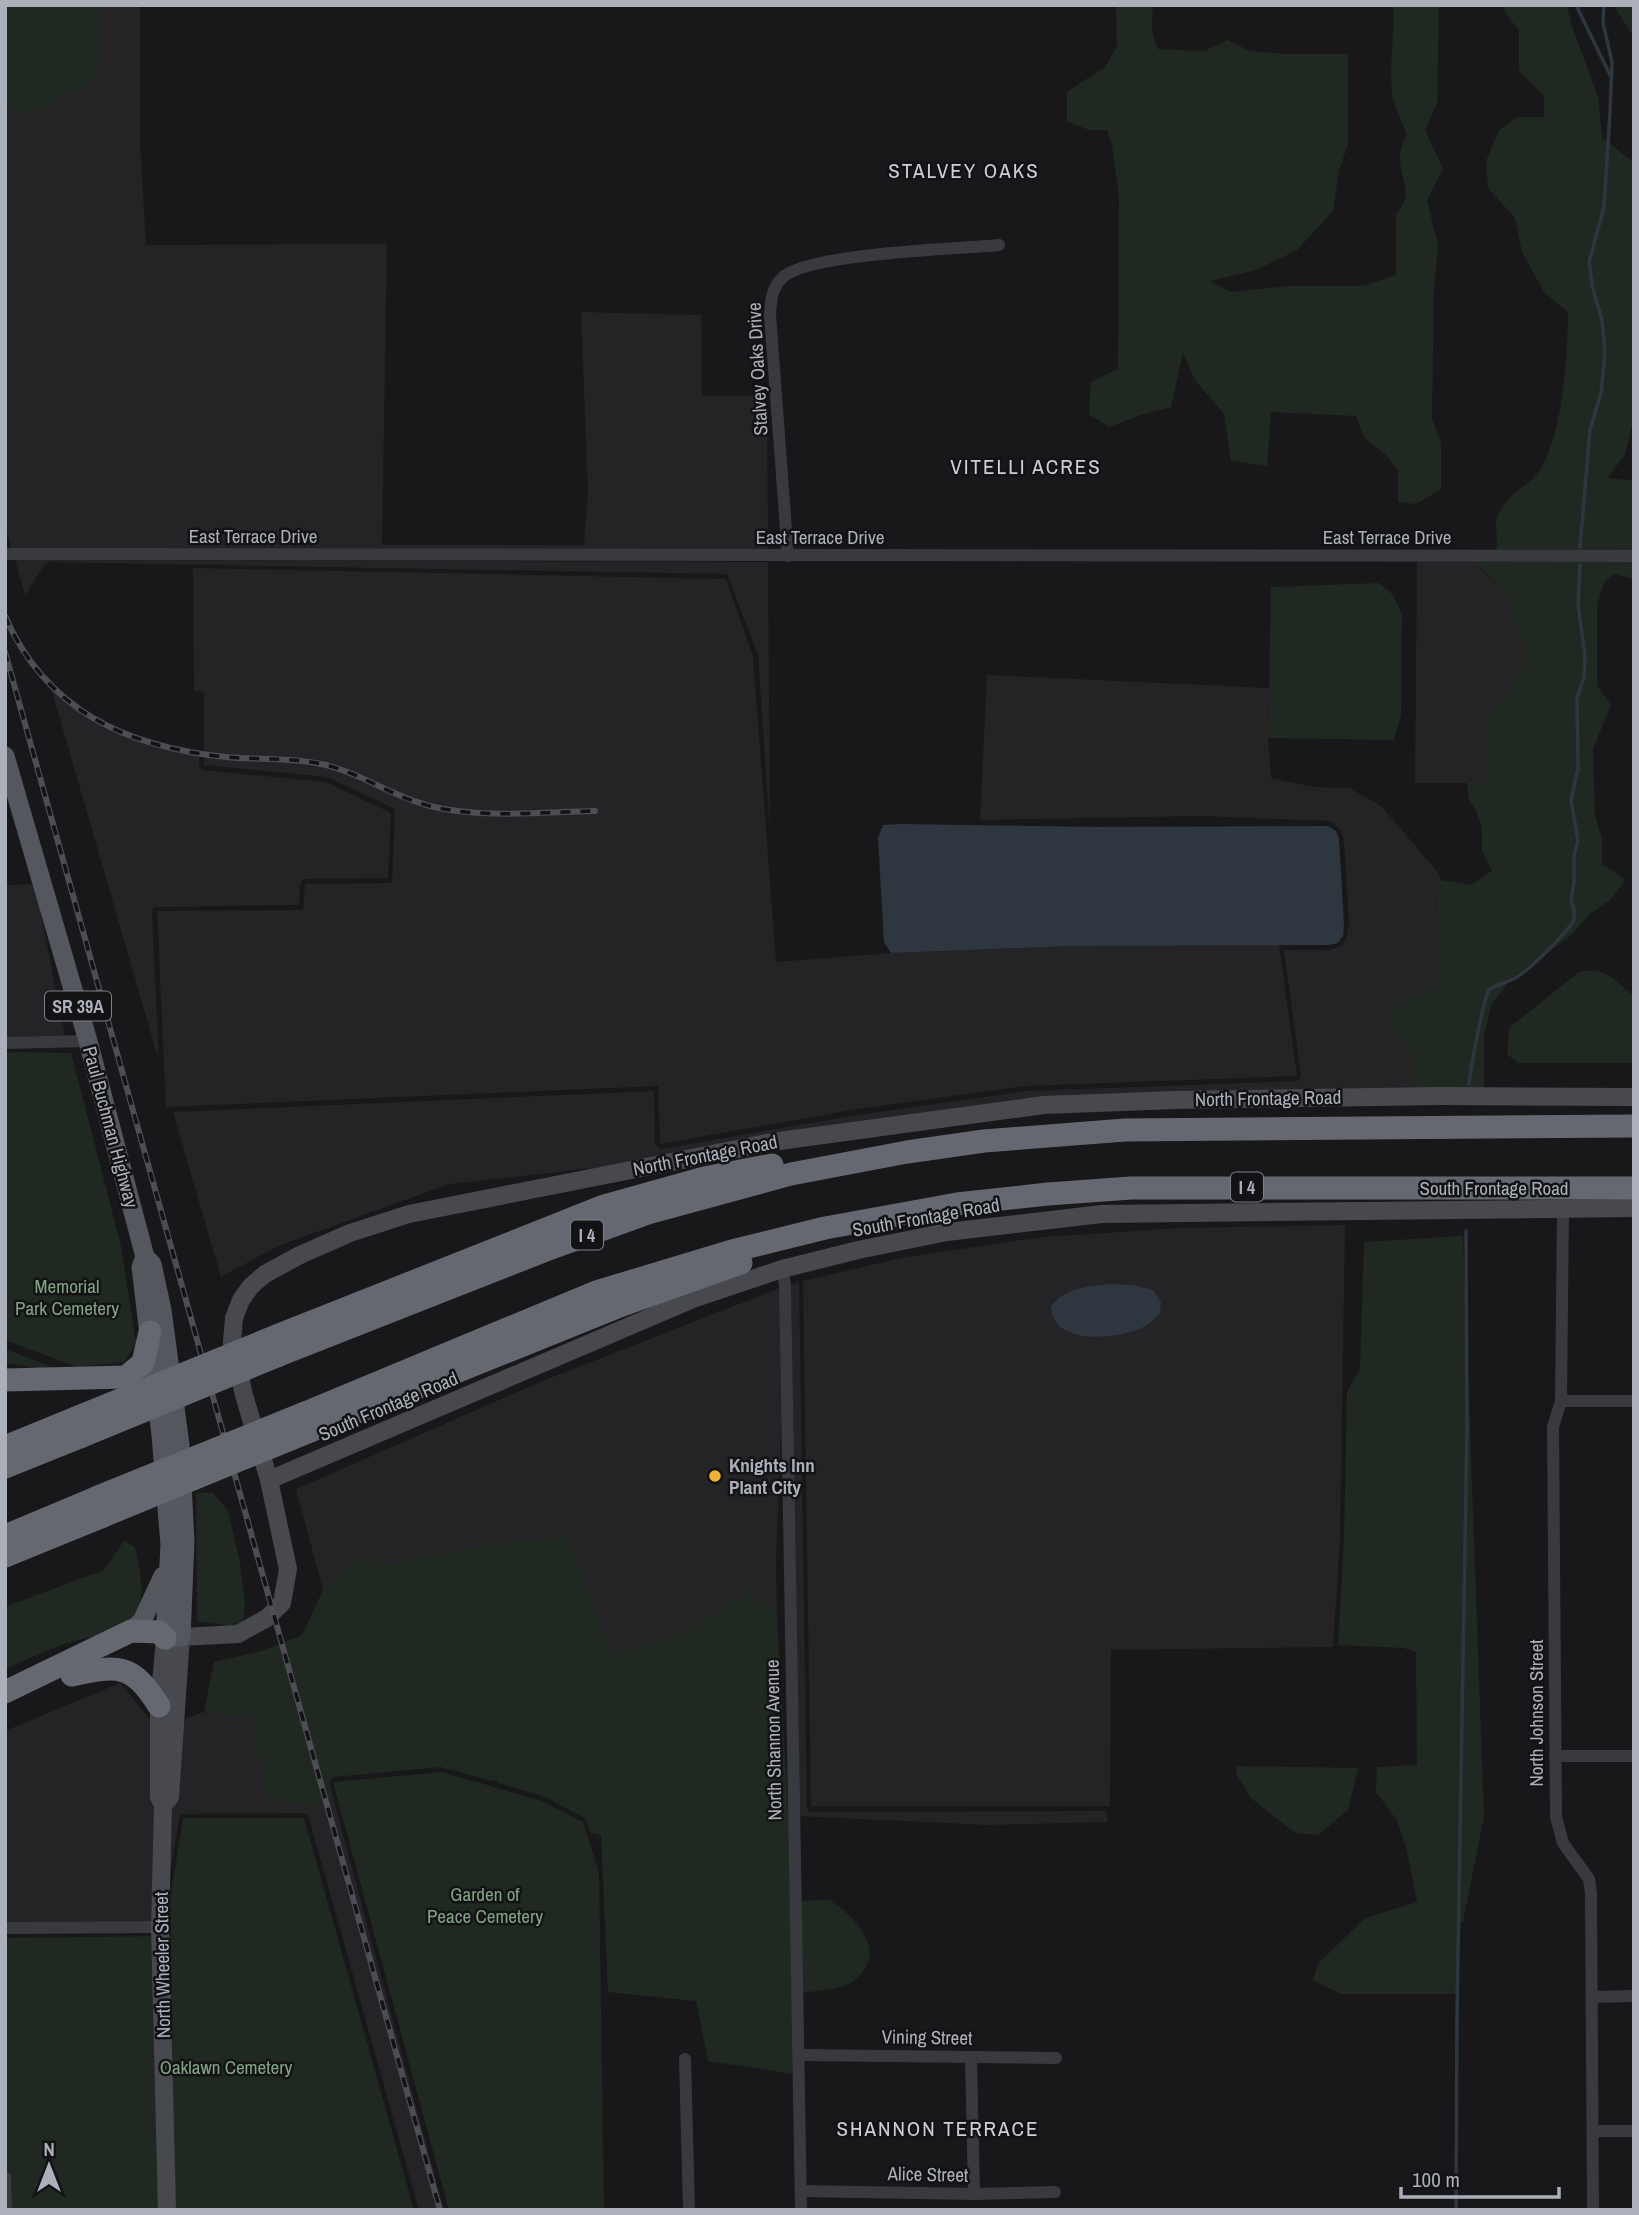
<svg xmlns="http://www.w3.org/2000/svg" width="1639" height="2215" font-family="'Archivo Narrow',sans-serif">
	<rect width="100%" height="100%" fill="#18181a"/>
	<g fill="#242427">
		<polygon points="99,5 140,5 140,142 146,245 387,244 382,545 584,545 588,493 581,312 701,315 702,396 767,396 768,550 11,548 5,523 5,107 20,115 46,108 65,91 89,89 99,62"/>
		<polygon points="15,560 768,562 770,830 758,655 727,574 49,562 45,564 25,595"/>
		<polygon points="1417,562 1482,562 1478,566 1507,596 1516,626 1523,641 1523,668 1507,695 1489,715 1489,783 1415,783"/>
		<polygon points="193,568 726,579 753,656 776,962 891,953 1071,946 1279,945 1297,1076 1025,1086 857,1109 660,1144 658,1086 166,1107 157,911 303,910 305,884 392,883 395,809 327,777 204,765 204,692 194,691"/>
		<polygon points="987,675 1269,688 1268,738 1271,778 1313,787 1349,788 1381,806 1436,870 1438,987 1393,1032 1412,1051 1412,1090 1175,1093 620,1165 449,1184 278,1246 221,1277 173,1112 654,1091 655,1144 661,1149 858,1115 1026,1091 1298,1081 1301,1075 1284,950 1330,950 1341,946 1346,939 1349,924 1345,856 1343,836 1339,828 1330,821 1201,816 980,820"/>
		<polygon points="49,681 82,709 112,728 142,739 200,751 199,766 202,770 326,782 391,813 388,878 303,879 300,884 299,905 154,907 152,911 159,1061"/>
		<polygon points="35,884 65,1036 5,1037 5,885"/>
		<polygon points="1345,1225 1340,1538 1333,1647 1111,1650 1110,1806 811,1806 803,1281 901,1258 1042,1237 1182,1228"/>
		<polygon points="799,1282 807,1809 811,1812 1107,1811 1107,1822 988,1825 799,1816 791,1285"/>
		<polygon points="780,1288 781,1432 776,1558 777,1616 750,1591 683,1632 612,1656 567,1537 494,1543 390,1564 359,1559 323,1590 296,1489 545,1380"/>
		<polygon points="120,1683 154,1724 155,1921 5,1922 5,1731"/>
		<polygon points="204,1712 251,1717 267,1798 314,1807 333,1798 444,2210 419,2210 308,1815 304,1813 180,1814 167,1893 168,1808 181,1720"/>
	</g>
	<g fill="#202921">
		<polygon points="5,5 99,5 99,62 89,89 65,91 46,108 20,115 5,107"/>
		<path d="M1116,5H1154C1150,20 1151,36 1158,49L1205,51L1227,40L1250,51L1285,54H1348V144L1339,171L1333,211L1297,250L1256,270L1210,281L1231,292L1290,286H1364L1396,275V214C1421,189 1386,167 1407,135L1392,97L1391,74L1394,5H1439L1437,103L1425,130L1443,169L1427,200L1438,245L1434,288L1432,419L1441,442V489L1416,504L1398,502V471L1386,455L1364,437L1356,416L1271,412L1267,466L1231,461L1224,414L1195,380L1183,353L1171,407L1143,414L1109,427L1089,414L1091,382L1118,369L1119,196L1112,146L1107,130H1089L1067,121V92L1105,67L1117,47Z"/>
		<path d="M1500,5H1567L1571,24L1598,97L1602,137L1634,163V417L1625,454L1608,478L1634,481V550H1496C1499,541 1494,528 1497,518C1507,491 1527,489 1539,471C1563,437 1568,353 1568,312L1544,292L1522,252L1515,218L1488,188L1486,161L1499,130L1517,117H1544V96L1519,71V31Z"/>
		<polygon points="1615,5 1634,5 1634,37 1616,9"/>
		<polygon points="1482,562 1634,562 1634,579 1614,574 1604,583 1597,605 1597,686 1611,705 1593,749 1595,815 1602,839 1602,864 1626,880 1610,900 1590,914 1568,938 1512,977 1491,1006 1484,1035 1484,1090 1412,1090 1412,1051 1393,1032 1393,1006 1438,986 1436,870 1441,880 1471,885 1492,871 1482,851 1482,828 1476,810 1469,801 1467,783 1489,783 1489,715 1507,695 1523,668 1523,641 1516,626 1507,596 1478,565"/>
		<polygon points="1379,583 1392,594 1402,614 1401,715 1394,740 1268,738 1271,587"/>
		<polygon points="1597,970 1611,977 1634,996 1634,1063 1518,1063 1507,1054 1509,1028 1579,972"/>
		<polygon points="5,1052 71,1053 121,1246 136,1344 124,1362 77,1367 5,1340"/>
		<polygon points="1463,1236 1484,1817 1463,1922 1459,1923 1459,1994 1341,1994 1313,1980 1318,1964 1365,1918 1417,1902 1406,1847 1397,1820 1376,1792 1377,1767 1417,1765 1416,1652 1404,1648 1338,1645 1344,1539 1347,1392 1360,1369 1364,1242"/>
		<polygon points="5,1349 67,1373 5,1363"/>
		<polygon points="196,1493 213,1493 228,1511 239,1558 245,1601 243,1620 232,1626 197,1621"/>
		<polygon points="567,1537 612,1656 683,1632 750,1591 777,1616 789,1828 793,2074 708,2061 696,2001 608,1992 601,1835 591,1833 585,1818 543,1796 498,1783 496,1780 491,1781 441,1767 333,1777 329,1782 333,1798 314,1807 267,1798 251,1717 204,1712 214,1662 262,1651 302,1635 323,1590 359,1559 390,1564 494,1543"/>
		<path d="M124,1541L135,1547C140,1571 151,1614 123,1627C106,1635 88,1637 71,1642C49,1648 27,1660 5,1669V1607L104,1570Z"/>
		<polygon points="1237,1766 1358,1768 1348,1810 1318,1835 1295,1833 1251,1798 1236,1774"/>
		<polygon points="442,1772 542,1801 583,1822 599,1873 604,2210 449,2210 333,1782"/>
		<polygon points="183,1818 304,1818 414,2210 5,2210 5,1938 171,1936 171,1894"/>
		<path d="M829,1900C855,1916 889,1951 856,1979C842,1991 819,1990 802,1993L801,1901Z"/>
	</g>
	<g fill="#2e373f">
		<polygon points="902,824 1097,827 1328,826 1336,831 1339,839 1344,924 1343,936 1338,943 1329,945 1071,946 891,953 884,942 878,838 883,825"/>
		<path d="M1112,1284L1133,1285L1153,1290L1161,1302L1160,1313C1153,1320 1146,1327 1137,1330C1112,1339 1053,1345 1051,1307C1064,1287 1090,1286 1112,1284Z"/>
	</g>
	<g fill="none" stroke-linecap="round" stroke-linejoin="round">
		<g stroke="#2e373f" stroke-width="3.5">
			<polyline points="1576,5 1611,77"/>
			<polyline points="1580,547 1590,430 1601,393 1605,352 1602,320 1593,289 1589,262 1604,207 1610,112 1612,62 1603,23 1604,5"/>
			<path d="M1469,1084C1470,1072 1484,993 1490,989C1496,984 1507,983 1515,978C1537,964 1557,942 1574,921V910L1571,901L1574,882V856L1578,840L1571,800L1578,769L1577,698L1584,677L1585,656L1578,604L1580,565"/>
			<polyline points="1456,2210 1457,2013 1467,1426 1466,1231"/>
		</g>
		<g stroke="#393a3f" stroke-width="12">
			<polyline points="5,554 1634,556"/>
			<path d="M788,556L770,315C771,302 771,290 781,279C803,253 959,249 999,245"/>
			<polyline points="5,1043 88,1041"/>
			<polyline points="1563,1208 1561,1401 1553,1427 1556,1817 1563,1843 1589,1879 1591,1893 1593,2210"/>
			<polyline points="782,1269 785,1285 801,2210"/>
			<polyline points="1561,1401 1634,1401"/>
			<polyline points="1555,1756 1634,1756"/>
			<polyline points="5,1928 160,1927"/>
			<polyline points="1592,1997 1634,1996"/>
			<polyline points="798,2055 1056,2058"/>
			<polyline points="971,2057 974,2194"/>
			<polyline points="685,2059 689,2210"/>
			<polyline points="1593,2131 1634,2131"/>
			<polyline points="5,2177 6,2210"/>
			<polyline points="801,2191 974,2194 1055,2192"/>
		</g>
		<g stroke="#47494f" stroke-width="18">
			<polyline points="269,1480 693,1299 782,1269 858,1250 947,1232 1102,1214 1634,1208"/>
			<polyline points="165,1638 159,1706 159,1797 163,1805 160,1927 167,2210"/>
			<polyline points="163,1805 170,1797 181,1637 238,1634 267,1618 282,1603 288,1569 269,1480 244,1395 232,1342 234,1318 241,1300 251,1286 265,1274 300,1255 350,1233 409,1214 772,1142 1044,1105 1175,1100 1440,1096 1634,1097"/>
		</g>
		<g stroke="#55575e" stroke-width="19">
			<polyline points="5,756 88,1041 145,1257 152,1264 162,1310 180,1445 185,1541 181,1637 165,1638 170,1545 161,1435 141,1267 145,1257"/>
			<polyline points="131,1631 142,1621 163,1576"/>
		</g>
		<g stroke="#656870" stroke-width="23">
			<polyline points="279,1335 604,1206 704,1178 772,1165"/>
			<polyline points="279,1355 546,1250 648,1213 791,1174 907,1152 984,1141 1125,1130 1634,1126"/>
			<polyline points="5,1380 126,1377 143,1363 150,1332"/>
			<polyline points="305,1413 596,1292 732,1251 825,1228 957,1204 1048,1194 1131,1188 1634,1188"/>
			<polyline points="310,1431 617,1307 741,1263"/>
			<polyline points="5,1447 76,1418"/>
			<polyline points="5,1467 82,1436"/>
			<polyline points="5,1536 98,1497"/>
			<polyline points="5,1556 103,1516"/>
			<path d="M72,1675C118,1665 132,1663 159,1706"/>
			<polyline points="5,1692 131,1631 159,1632 165,1638"/>
		</g>
		<defs>
			<g id="rail">
				<path d="M5,616C46,711 127,747 226,757C258,760 289,757 321,764C360,772 392,797 430,806C482,819 541,812 595,811"/>
				<polyline points="5,652 440,2210"/>
			</g>
		</defs>
		<use href="#rail" stroke="#4c4e54" stroke-width="6"/>
		<use href="#rail" stroke="#131315" stroke-width="3.5" stroke-dasharray="10" stroke-linecap="butt"/>
		<g stroke="#656870" stroke-width="23">
			<polyline points="76,1418 279,1335"/>
			<polyline points="82,1436 279,1355"/>
			<polyline points="98,1497 305,1413"/>
			<polyline points="103,1516 310,1431"/>
		</g>
	</g>
	<circle fill="#f0b23b" stroke="#131315" stroke-width="2.5" cx="715" cy="1476" r="7"/>
	<g text-anchor="middle" dominant-baseline="central" stroke-width="5" stroke-linejoin="round" paint-order="stroke">
		<g fill="#131315" stroke="#7d8188" stroke-width="2">
			<rect x="45" y="991.5" width="66" height="29" rx="5"/>
			<rect x="1231" y="1172.5" width="32" height="29" rx="5"/>
			<rect x="571" y="1220.5" width="32" height="29" rx="5"/>
		</g>
		<g font-size="18" font-weight="bold" fill="#abb0ba">
			<text x="78" y="1006">SR 39A</text>
			<text x="1247" y="1187">I 4</text>
			<text x="587" y="1235">I 4</text>
		</g>
		<g font-size="19" fill="#abb0ba" stroke="#131315">
			<text transform="translate(757 369) rotate(-93)">Stalvey Oaks Drive</text>
			<text x="253" y="536">East Terrace Drive</text>
			<text x="820" y="537">East Terrace Drive</text>
			<text x="1387" y="537">East Terrace Drive</text>
			<text transform="translate(1268 1098) rotate(-1)">North Frontage Road</text>
			<text transform="translate(111 1127) rotate(75)">Paul Buchman Highway</text>
			<text transform="translate(705 1155) rotate(-11)">North Frontage Road</text>
			<text x="1494" y="1188">South Frontage Road</text>
			<text transform="translate(926 1217) rotate(-10)">South Frontage Road</text>
			<text transform="translate(388 1406) rotate(-23)">South Frontage Road</text>
			<text transform="translate(1536 1713) rotate(-90)">North Johnson Street</text>
			<text transform="translate(773 1740) rotate(-91)">North Shannon Avenue</text>
			<text transform="translate(162 1965) rotate(-91)">North Wheeler Street</text>
			<text transform="translate(927 2037) rotate(1)">Vining Street</text>
			<text transform="translate(928 2174) rotate(1)">Alice Street</text>
		</g>
		<g font-size="19" fill="#82a484" stroke="#131315">
			<text x="67" y="1286">Memorial<tspan x="67" dy="22">Park Cemetery</tspan></text>
			<text x="485" y="1894">Garden of<tspan x="485" dy="22">Peace Cemetery</tspan></text>
			<text x="226" y="2067">Oaklawn Cemetery</text>
		</g>
		<g font-size="19" font-weight="bold" fill="#abb0ba" stroke="#131315" text-anchor="start">
			<text x="729" y="1465">Knights Inn<tspan x="729" dy="22">Plant City</tspan></text>
		</g>
		<g font-size="21" letter-spacing="2" fill="#cccfd6" stroke="#131315">
			<text x="964" y="170">STALVEY OAKS</text>
			<text x="1026" y="466">VITELLI ACRES</text>
			<text x="938" y="2128">SHANNON TERRACE</text>
		</g>
	</g>
	<rect width="1639" height="2215" fill="none" stroke="#abb0ba" stroke-width="14"/>
	<g transform="translate(49 2166)" stroke="#131315" stroke-width="5" paint-order="stroke">
	<path d="M0-5L12 26L0 18L-12 26Z" fill="#abb0ba"/>
	<text y="-10" font-size="19" font-weight="bold" text-anchor="middle" fill="#abb0ba">N</text>
	</g>
	<path d="M1401 2187v10h158v-10" fill="none" stroke="#abb0ba" stroke-width="3.5"/>
	<text x="1412" y="2187" font-size="21" fill="#abb0ba" stroke="#131315" stroke-width="5" paint-order="stroke">100 m</text>
</svg>
